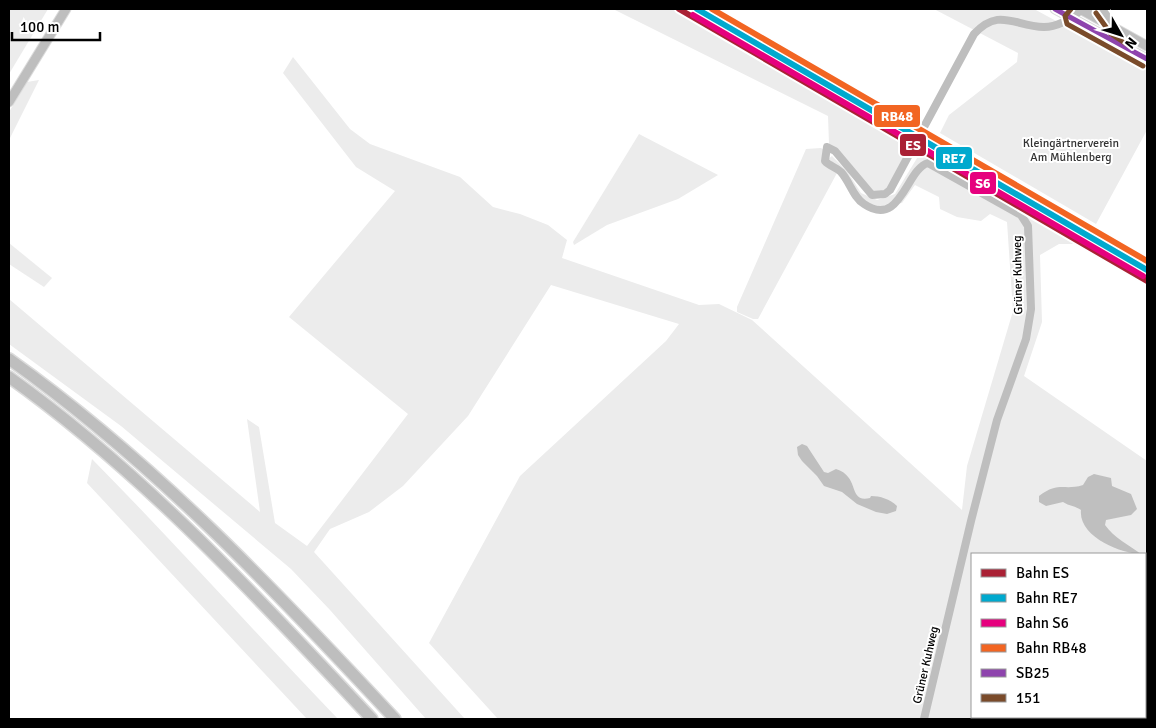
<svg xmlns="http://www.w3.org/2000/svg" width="1156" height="728" font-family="Signika,sans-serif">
	<rect width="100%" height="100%" fill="#fff"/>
	<g fill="#ececec" fill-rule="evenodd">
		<polygon points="9,9 48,9 9,74"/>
		<polygon points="613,9 673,9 911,146 893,182 884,193 873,191 829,144 828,116"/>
		<polygon points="934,9 1034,9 1147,70 1147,130 1096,224 940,133 949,115 1017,62 1018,53"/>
		<path d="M293,57L350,129L370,144L460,177L493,207L520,214L548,225L567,240L562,258L699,305L719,304L752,320L962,510L967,466L1013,311L1007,222L990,214L981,221L957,217L940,209L939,197L915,185L902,203C887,206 877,208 863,202L827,160L832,156L847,171L861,193L877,200L895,194L922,150L1081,244H1059L1040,255L1042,322L1024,376L1147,461V719H498L429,643L520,476L666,341L679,324L551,285L468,416L403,486L369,512L330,529L314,552L465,719H426L330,610L291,569L121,426L9,344V299L260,512L247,419L259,427L275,523L307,546L408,414L289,317L395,191L356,167L283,73ZM972,554H1145V717H972Z"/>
		<polygon points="39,80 9,140 9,112 27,82"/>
		<polygon points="639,134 718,175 678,199 607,225 574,245 573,242"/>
		<polygon points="821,148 824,150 822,157 837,173 758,319 753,319 737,312 737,307 806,149"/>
		<polygon points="9,243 52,278 44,287 9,264"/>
		<path d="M92,459C176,544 255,633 338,719H307L87,483Z"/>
	</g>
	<g fill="#bfbfbf">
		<path d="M802,444L807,446L824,472L828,473L836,469C861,477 847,503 870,498L871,496C880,496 890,499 897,506L896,511L887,514L876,512L857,504L842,492L824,486L817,476L802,461L798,455L797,447Z"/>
		<path d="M1094,474L1111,478L1112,486L1131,494L1137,509L1131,515L1106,520L1105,525C1114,538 1129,545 1141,554C1122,554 1078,537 1081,510C1076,506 1069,506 1063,502L1046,506L1039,502V496C1059,481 1064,491 1083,485L1088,477Z"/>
	</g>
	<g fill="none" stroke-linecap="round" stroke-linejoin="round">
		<defs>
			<g id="major">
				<polyline points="1055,9 1147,59"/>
				<polyline points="1080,9 1147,46"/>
				<polyline points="9,102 66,9"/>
			</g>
			<g id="highway">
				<path d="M9,359C154,462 274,589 395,719"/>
				<path d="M9,377C145,474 258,598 372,719"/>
			</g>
		</defs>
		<use href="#major" stroke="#dbdbdb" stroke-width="11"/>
		<use href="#highway" stroke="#dbdbdb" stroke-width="14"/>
		<g stroke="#bebebe" stroke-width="8">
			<polyline points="1102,9 1115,27"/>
			<path d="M924,719L971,521L997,420L1026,339L1031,309L1028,226L1021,215L928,163C906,169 901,229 864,204C853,197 850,182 841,172C836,167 829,166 825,161L827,147L835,151L872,195L885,194L890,190L974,34C999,7 1014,26 1044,27C1058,27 1072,18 1082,9"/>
		</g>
		<use href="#major" stroke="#bebebe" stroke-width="9"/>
		<use href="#highway" stroke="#bebebe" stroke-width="11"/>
		<defs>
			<polyline id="bus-1" points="1055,9 1147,59"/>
			<g id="bus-2">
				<polyline points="1071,9 1065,16 1067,24 1143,66"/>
				<polyline points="1096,13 1111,34 1128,45"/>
			</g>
		</defs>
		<use href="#bus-1" stroke="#fff" stroke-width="9"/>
		<use href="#bus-2" stroke="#fff" stroke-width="9"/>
		<use href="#bus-1" stroke="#8e44ad" stroke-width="5"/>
		<use href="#bus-2" stroke="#7a4b2a" stroke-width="5"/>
		<defs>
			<polyline id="rail-1" points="679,9 1147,281"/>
			<polyline id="rail-2" points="697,9 1147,270"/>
			<polyline id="rail-3" points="693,15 1143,276"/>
			<polyline id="rail-4" points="712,9 1147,261"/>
		</defs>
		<use href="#rail-1" stroke="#fff" stroke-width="10"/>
		<use href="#rail-2" stroke="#fff" stroke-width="10"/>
		<use href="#rail-3" stroke="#fff" stroke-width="10"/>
		<use href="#rail-4" stroke="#fff" stroke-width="10"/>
		<use href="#rail-1" stroke="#aa2135" stroke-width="6"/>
		<use href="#rail-2" stroke="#00a9ce" stroke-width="6"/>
		<use href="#rail-3" stroke="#e6007e" stroke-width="6"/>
		<use href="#rail-4" stroke="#f26522" stroke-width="6"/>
	</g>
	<g text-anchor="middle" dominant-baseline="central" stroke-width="4" stroke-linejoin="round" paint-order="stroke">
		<g font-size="12" fill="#333" stroke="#fff">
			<text x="1071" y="143">Kleingärtnerverein<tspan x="1071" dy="14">Am Mühlenberg</tspan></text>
		</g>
		<g font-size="12" fill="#000" stroke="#fff">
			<text transform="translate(1018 275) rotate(-91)">Grüner Kuhweg</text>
			<text transform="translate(926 665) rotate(-77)">Grüner Kuhweg</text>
		</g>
	</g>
	<g stroke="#fff" stroke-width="2">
		<rect x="873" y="104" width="48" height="24" rx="5" fill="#f26522"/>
		<rect x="899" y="133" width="28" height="24" rx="5" fill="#aa2135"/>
		<rect x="935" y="146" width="38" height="24" rx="5" fill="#00a9ce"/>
		<rect x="969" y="171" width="28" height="24" rx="5" fill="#e6007e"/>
	</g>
	<g font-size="14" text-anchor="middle" font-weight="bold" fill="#fff">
		<text x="897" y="121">RB48</text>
		<text x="913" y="150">ES</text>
		<text x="954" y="163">RE7</text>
		<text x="983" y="188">S6</text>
	</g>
	<rect width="1156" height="728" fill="none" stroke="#000000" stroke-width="20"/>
	<rect x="971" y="553" width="175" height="165" fill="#ffffff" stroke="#999999"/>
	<rect x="981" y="569" width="25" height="8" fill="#aa2135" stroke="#999999"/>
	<text x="1016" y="578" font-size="15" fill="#000000">Bahn ES</text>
	<rect x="981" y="594" width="25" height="8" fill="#00a9ce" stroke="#999999"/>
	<text x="1016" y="603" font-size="15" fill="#000000">Bahn RE7</text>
	<rect x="981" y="619" width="25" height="8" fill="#e6007e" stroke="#999999"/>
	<text x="1016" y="628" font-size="15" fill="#000000">Bahn S6</text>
	<rect x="981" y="644" width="25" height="8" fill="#f26522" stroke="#999999"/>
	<text x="1016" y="653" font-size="15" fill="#000000">Bahn RB48</text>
	<rect x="981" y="669" width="25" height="8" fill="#8e44ad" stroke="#999999"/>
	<text x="1016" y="678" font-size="15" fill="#000000">SB25</text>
	<rect x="981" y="694" width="25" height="8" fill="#7a4b2a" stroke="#999999"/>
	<text x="1016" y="703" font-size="15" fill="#000000">151</text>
	<g transform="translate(1121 35) rotate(129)" stroke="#ffffff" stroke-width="4" paint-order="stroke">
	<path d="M0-4L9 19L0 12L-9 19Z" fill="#000000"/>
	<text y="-8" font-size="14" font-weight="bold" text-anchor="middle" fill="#000000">N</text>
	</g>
	<path d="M12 32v8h88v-8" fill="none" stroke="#000000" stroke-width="2.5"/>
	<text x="20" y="32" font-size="15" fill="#000000" stroke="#ffffff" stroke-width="4" paint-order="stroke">100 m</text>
</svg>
